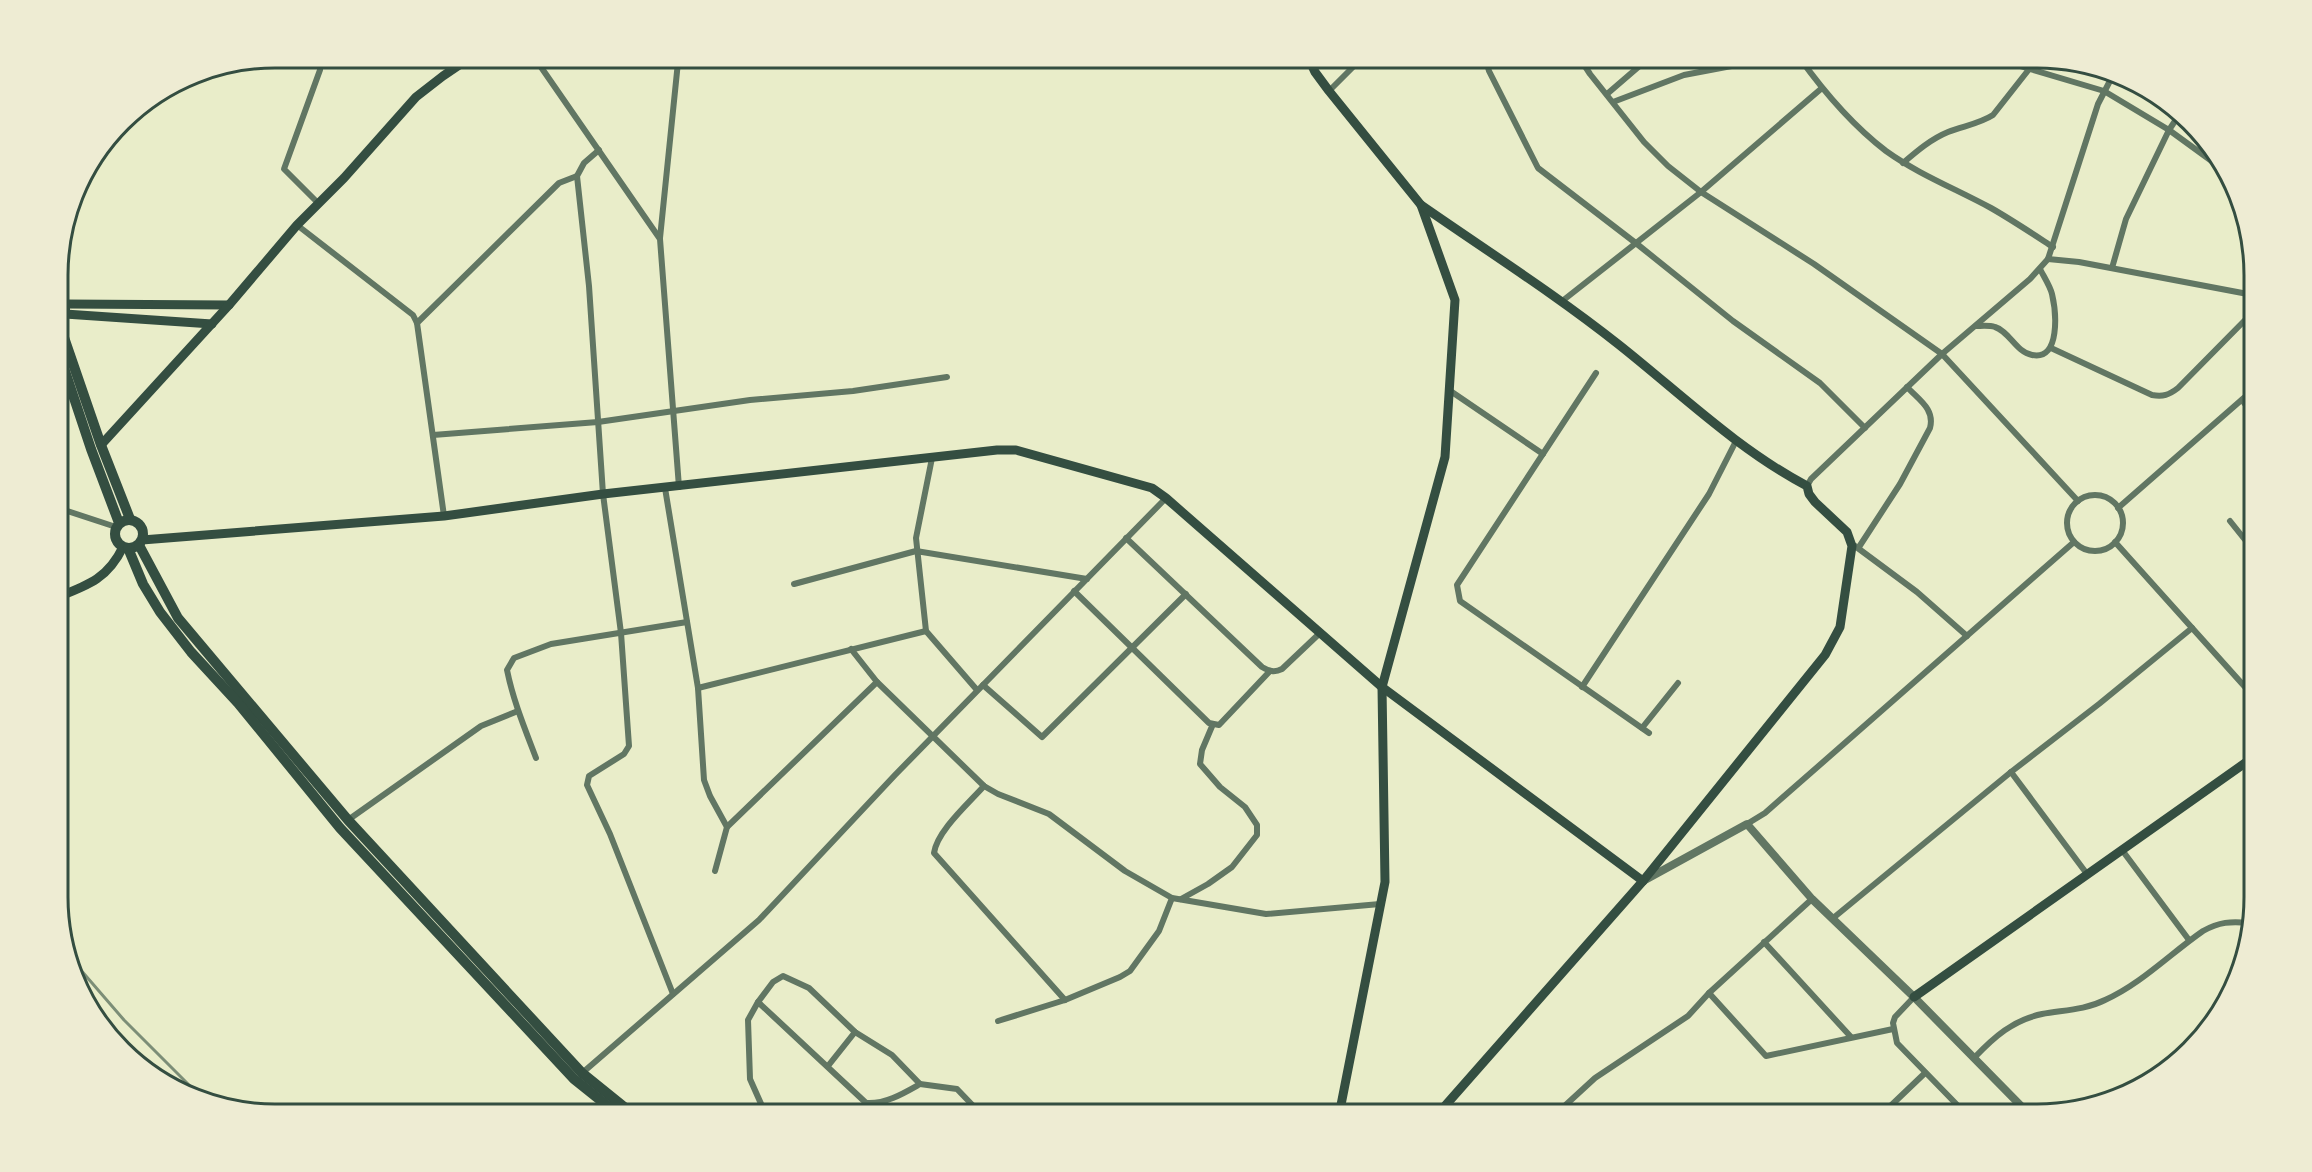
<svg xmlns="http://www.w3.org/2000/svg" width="2312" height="1172" font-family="Literata,serif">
	<rect width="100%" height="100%" fill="#e9edc9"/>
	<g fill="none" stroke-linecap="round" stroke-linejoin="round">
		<g stroke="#617663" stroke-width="6">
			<polyline points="446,57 458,66"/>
			<polyline points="534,57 660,239 679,487"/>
			<polyline points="1485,57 1489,71 1538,168 1637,244 1733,321 1820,383 1865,428"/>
			<polyline points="1579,57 1590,74 1644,142 1668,166 1701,192 1814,264 1942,354 2078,501"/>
			<path d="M1799,57C1824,92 1852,125 1886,151C1918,174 1956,189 1991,208C2012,220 2033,234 2053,247"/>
			<polyline points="1990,57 2104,91 2169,130 2224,170"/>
			<polyline points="1329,91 1363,57"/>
			<polyline points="1607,94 1650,57"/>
			<polyline points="1613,102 1684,75 1742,64 1762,57"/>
			<polyline points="599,150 584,163 577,176 589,286 603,494 621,633 629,746 624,754 589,776 587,785 610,834 673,994"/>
			<path d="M1903,163C1917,151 1931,139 1948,132C1963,126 1979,124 1993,115L2030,68"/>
			<polyline points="319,204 284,169 320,70 321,57"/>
			<polyline points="297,225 413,315 417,323 444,516"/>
			<polyline points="660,238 678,62"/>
			<polyline points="2048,259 2079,262 2253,295"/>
			<polyline points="2112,268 2126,219 2169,130 2177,118"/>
			<polyline points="1561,302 1701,192 1822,88"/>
			<polyline points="417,323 559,183 577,176"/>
			<path d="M1976,326C1981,326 1989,325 1995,327C2009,331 2016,352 2032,355C2061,361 2056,311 2052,294C2050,286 2044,277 2040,269"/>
			<path d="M2051,348L2152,395C2163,397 2169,395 2178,388L2253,312"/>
			<polyline points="1596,373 1457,585 1460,601 1649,733"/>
			<polyline points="1449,390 1543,454"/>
			<polyline points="2242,400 2254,416"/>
			<polyline points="433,435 598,422 750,400 853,391 947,377"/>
			<polyline points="932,458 916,538 926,631 977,690"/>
			<polyline points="1807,486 1811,479 1942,354 2030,279 2048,259 2098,104 2113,75"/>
			<polyline points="665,488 698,688 704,780 710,796 727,827"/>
			<circle cx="2095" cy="523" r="28"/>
			<polyline points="58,508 116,527"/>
			<polyline points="2118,508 2254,389"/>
			<polyline points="2230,521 2254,551"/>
			<path d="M1126,538L1262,667C1269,671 1274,673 1282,669L1320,633"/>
			<polyline points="2115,542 2254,697"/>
			<polyline points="1855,546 1917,592 1967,636"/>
			<path d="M1859,547L1900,484L1930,428C1935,409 1919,400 1907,387"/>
			<polyline points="794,584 916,551 1087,579"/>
			<polyline points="1074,591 1209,723 1219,725 1270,671"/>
			<polyline points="851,649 877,682 984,786 998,794 1049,814 1125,871 1172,898 1266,914 1380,904"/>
			<polyline points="983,685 1042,737 1186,594"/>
			<polyline points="1582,687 1709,494 1736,441"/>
			<polyline points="698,688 926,631"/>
			<polyline points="1642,728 1678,683"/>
			<path d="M536,758C525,729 513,700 507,670L514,658L551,644L687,622"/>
			<polyline points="2011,772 2087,874"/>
			<path d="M984,786C969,803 937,831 934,853L1065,1000"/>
			<polyline points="348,820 481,726 518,711"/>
			<polyline points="1747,824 1765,813 2074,542"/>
			<polyline points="2122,850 2189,940"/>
			<polyline points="715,871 727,827 877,682"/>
			<polyline points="1181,899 1208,884 1232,867 1257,835 1257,825 1245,807 1220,787 1200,764 1202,750 1213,724"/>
			<polyline points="1832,919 2011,772 2099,704 2192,628"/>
			<polyline points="1764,942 1851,1037"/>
			<polyline points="1709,993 1766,1056 1893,1029"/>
			<polyline points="1914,997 1895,1017 1893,1023 1897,1043 1965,1113"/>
			<polyline points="758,1002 773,982 783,976 809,988 855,1032 892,1055 920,1084 957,1089 982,1115"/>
			<polyline points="998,1021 1065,1000 1120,977 1130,971 1159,931 1172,898"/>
			<path d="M1974,1058C1994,1037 2013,1020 2042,1014C2064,1010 2085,1010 2105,1000C2141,984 2171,953 2203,931C2219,922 2231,921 2249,923"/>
			<polyline points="828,1066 855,1032"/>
			<polyline points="581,1074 759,920 895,775 1166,498"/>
			<path d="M867,1103C886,1104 904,1093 920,1084"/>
			<polyline points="1558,1112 1595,1078 1688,1016 1709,993 1812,899"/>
			<polyline points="766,1115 750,1079 748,1020 758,1002 879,1115"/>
			<polyline points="1881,1115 1925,1073"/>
		</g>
		<polyline stroke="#617663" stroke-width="8" points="1645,880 1747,824 1812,899 1914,997 2030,1115"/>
		<g stroke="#344e41" stroke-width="9">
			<polyline points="1308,57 1315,72 1329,91 1421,205 1455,300 1445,457 1382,687 1385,882 1339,1115"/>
			<path d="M1421,205C1487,251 1555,294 1618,344C1680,393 1737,449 1807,486L1809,494L1815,502L1847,532L1852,546L1840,627L1825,655L1643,881L1437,1115"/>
			<polyline points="65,304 229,305"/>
			<polyline points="65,314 212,324"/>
			<polyline points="101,445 229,305 297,225 344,178 416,97 443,76 471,57"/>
			<polyline points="142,540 444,516 603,494 997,450 1016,450 1152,488 1166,498 1382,687 1643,881"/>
			<path d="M58,597C89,585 108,578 123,547"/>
			<polyline points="1914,997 2255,756"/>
		</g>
		<g stroke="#344e41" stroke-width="10">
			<polyline points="58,295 65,304 65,314 58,324"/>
			<polyline points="59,323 101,445 130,519"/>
			<polyline points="58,350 91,449 119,523"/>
			<circle cx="129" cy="534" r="14"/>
			<polyline points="139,545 178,618 348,820 582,1073 634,1115"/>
			<polyline points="128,548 143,584 160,612 191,652 238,703 340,828 574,1079 619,1115"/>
		</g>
		<polyline stroke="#7c8e77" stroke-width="3" points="73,961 124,1020 202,1098"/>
	</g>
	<path d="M0 0H2312V1172H0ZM275 68H2037A207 207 0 0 1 2244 275V897A207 207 0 0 1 2037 1104H275A207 207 0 0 1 68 897V275A207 207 0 0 1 275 68Z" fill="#eeecd3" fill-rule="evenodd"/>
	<path fill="none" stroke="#344e41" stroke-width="3" d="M275 68H2037A207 207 0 0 1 2244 275V897A207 207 0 0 1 2037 1104H275A207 207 0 0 1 68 897V275A207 207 0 0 1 275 68Z"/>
</svg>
